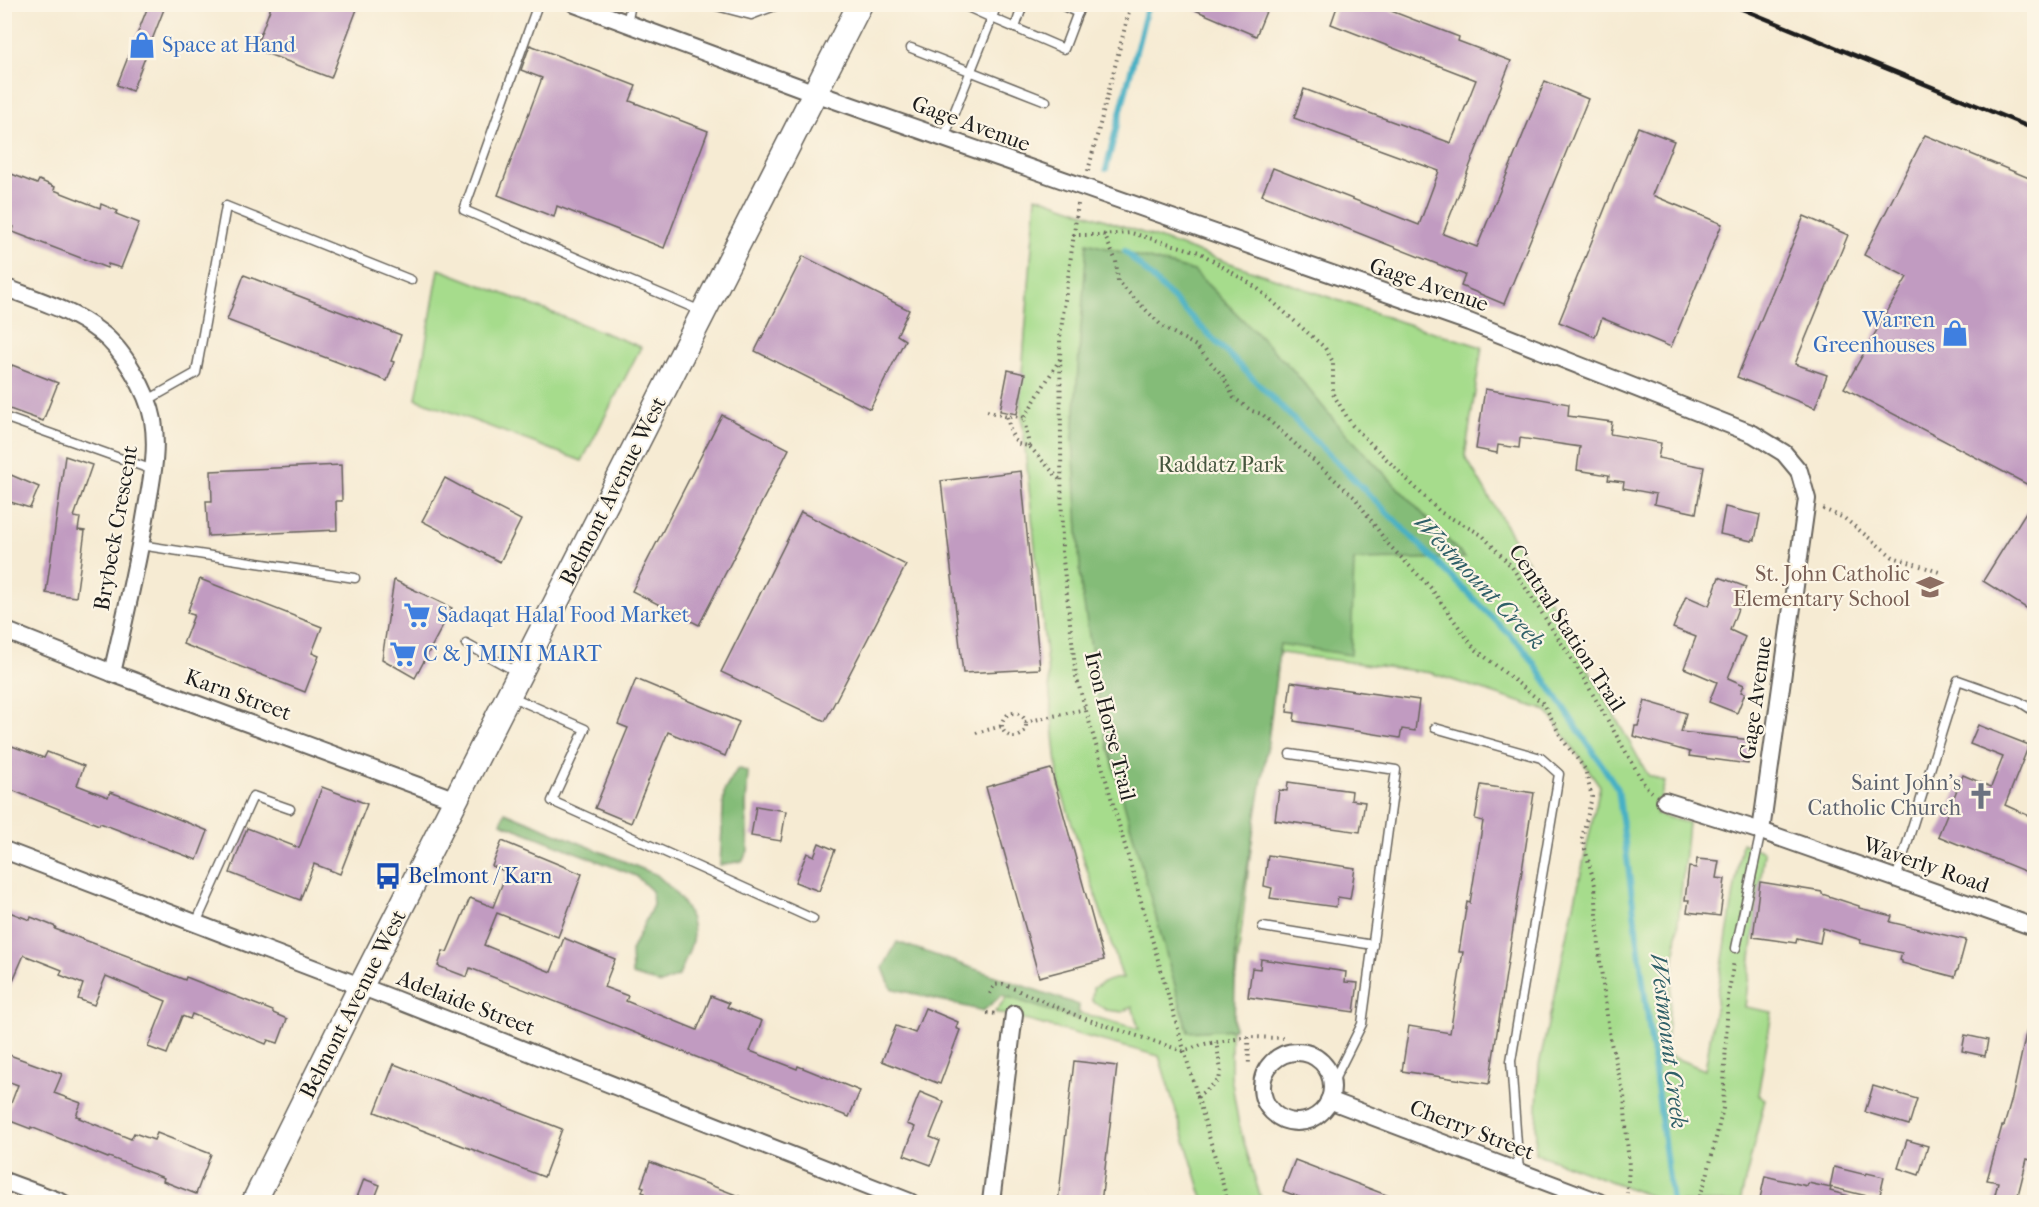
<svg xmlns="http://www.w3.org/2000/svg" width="2039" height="1207" font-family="'IM FELL French Canon',serif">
	<rect width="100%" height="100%" fill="#fcf5e5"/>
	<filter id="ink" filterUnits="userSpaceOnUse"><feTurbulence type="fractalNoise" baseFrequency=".0167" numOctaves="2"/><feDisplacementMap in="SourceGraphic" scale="12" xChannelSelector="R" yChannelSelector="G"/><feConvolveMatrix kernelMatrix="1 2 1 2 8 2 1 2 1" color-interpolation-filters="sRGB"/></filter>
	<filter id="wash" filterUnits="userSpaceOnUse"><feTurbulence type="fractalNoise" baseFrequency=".008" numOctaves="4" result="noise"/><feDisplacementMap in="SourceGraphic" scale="24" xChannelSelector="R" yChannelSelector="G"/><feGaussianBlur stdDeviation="1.35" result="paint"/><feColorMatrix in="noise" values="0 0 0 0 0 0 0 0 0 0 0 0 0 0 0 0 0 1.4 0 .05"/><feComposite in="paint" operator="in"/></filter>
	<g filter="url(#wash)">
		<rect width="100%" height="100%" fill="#f6ebd3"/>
		<g fill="#a6dc8c" stroke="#617c54" stroke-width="1.5">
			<path d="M1036,196L1401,322L1482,347L1465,456L1551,603L1648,775L1665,782L1656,814L1688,823L1665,1054L1705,1070L1742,843L1764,852L1745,1007L1772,1012L1758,1095L1765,1099L1740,1202H1666L1535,1153L1539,1065L1600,786L1547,711L1431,673L1274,652L1231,1018V1077L1239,1126L1262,1202H1204L1159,1056L995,1012L1009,994L1139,1029L1132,1006L1123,1012L1106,1010L1092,1001L1093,988C1102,983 1113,977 1123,979L1059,784L1020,399Z"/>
			<polygon points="439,269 641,347 582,461 416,399"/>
		</g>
		<g fill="#84bc78" stroke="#506c4a" stroke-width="1.5">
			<polygon points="1087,243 1194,271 1292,369 1338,425 1465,558 1354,560 1351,655 1280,644 1267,750 1236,935 1234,1029 1188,1032 1105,735 1081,586 1073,438"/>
			<polygon points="738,768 748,772 746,806 748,851 742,861 720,865 724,791"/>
			<path d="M505,812L657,875C675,891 693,909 693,935C692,948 683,964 679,976L661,984L632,975L631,951L653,905L652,891L636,876L501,823Z"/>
			<polygon points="897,942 1079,1005 1078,1020 1002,995 983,1011 891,988 883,968"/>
		</g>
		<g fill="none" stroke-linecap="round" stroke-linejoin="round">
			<g stroke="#46b0c4" stroke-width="6">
				<polyline points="1106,169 1148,4"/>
				<polyline points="1125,251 1525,650 1618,789 1672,1202"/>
			</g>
		</g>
		<g id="blocks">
			<g fill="#c19bc1">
				<polygon points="149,4 166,4 132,91 117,85"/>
				<polygon points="272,4 359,4 331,78 255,49"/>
				<polygon points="1181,4 1269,4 1256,36"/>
				<polygon points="1338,4 1373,4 1459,37 1458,41 1511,61 1443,234 1477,247 1545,81 1588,99 1504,304 1461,286 1465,275 1262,195 1273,168 1419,225 1439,171 1294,118 1304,89 1451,143 1476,80 1331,24"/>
				<polygon points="530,45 636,86 630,101 708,131 664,248 557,206 554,217 498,195 542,78 521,70"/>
				<polygon points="1638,127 1674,141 1652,195 1722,224 1671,347 1602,318 1595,337 1559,322"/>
				<polygon points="1925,135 2034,180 2034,488 1844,388 1907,277 1864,255"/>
				<polygon points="9,173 37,184 39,180 55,187 54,190 100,208 101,204 118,211 116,214 139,223 121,268 108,264 107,268 13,232 14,227 4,223 4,184"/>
				<polygon points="1804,216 1848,235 1795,364 1827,375 1815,408 1737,377"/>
				<polygon points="803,256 909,310 897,335 905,340 870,409 755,351"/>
				<polygon points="244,275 401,335 391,361 394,362 387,381 227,320"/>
				<polygon points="12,365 58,383 43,421 4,407 4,384"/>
				<polygon points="1008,370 1025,374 1017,414 1000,411"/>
				<polygon points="1485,389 1569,404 1568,416 1612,422 1610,434 1661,443 1658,458 1704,467 1696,513 1654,504 1656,494 1623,488 1624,482 1608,480 1609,475 1577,470 1580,447 1520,438 1519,448 1498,445 1497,453 1476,449"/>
				<polygon points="722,415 789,449 699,625 632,591"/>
				<polygon points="65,456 92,465 74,517 80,518 78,530 85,531 76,597 46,593"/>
				<polygon points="341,465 342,501 336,501 337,530 208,536 206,501 212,501 211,471"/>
				<polygon points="1021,471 1040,669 963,673 941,481"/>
				<polygon points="4,472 39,487 30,508 4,500"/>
				<polygon points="445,478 471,492 470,494 521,520 500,562 422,521"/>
				<polygon points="2034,499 2034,613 1983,581"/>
				<polygon points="1725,507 1760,515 1755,540 1752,539 1752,541 1720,534"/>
				<polygon points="801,512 906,565 825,721 721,672"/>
				<polygon points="1719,577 1746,587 1730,630 1745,637 1728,678 1744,685 1741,692 1745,693 1737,713 1709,702 1717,682 1684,668 1696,637 1673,628 1686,596 1709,606"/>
				<polygon points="200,579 322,627 312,653 319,656 305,692 183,644 194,615 187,613"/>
				<polygon points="394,580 452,608 415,678 382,659"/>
				<polygon points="636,679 739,722 725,756 668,732 631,823 595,808 628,728 618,724"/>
				<polygon points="1291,682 1419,700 1415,731 1402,729 1400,738 1294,721 1295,713 1287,712"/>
				<polygon points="1645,701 1686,713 1681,732 1751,740 1748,764 1689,756 1690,752 1633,736 1635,726 1638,726"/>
				<polygon points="1978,725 2029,745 2005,805 2034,818 2034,875 1938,836 1963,775 1991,787 2003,757 1970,744"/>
				<polygon points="4,743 44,758 47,752 84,766 77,785 108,797 110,792 124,797 208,831 197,860 100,823 99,825 4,787"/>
				<polygon points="1051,769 1104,960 1039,977 986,787"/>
				<polygon points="1288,782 1352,791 1351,800 1365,802 1360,832 1275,820 1279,790 1287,791"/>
				<polygon points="1481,785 1534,793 1489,1084 1402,1071 1409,1026 1450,1033 1463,952 1459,952 1467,902 1470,903 1483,821 1475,819"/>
				<polygon points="322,787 367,804 340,874 314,864 300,900 230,873 247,828 299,848"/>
				<polygon points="756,806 786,811 781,841 751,836"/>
				<polygon points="502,841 582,874 558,937 497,913 484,945 551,972 564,938 615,959 604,987 628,996 626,1001 697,1030 711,996 729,1003 727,1007 762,1021 750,1051 797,1069 798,1066 860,1091 849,1117 470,968 467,977 438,966 443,951 447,952 470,898 493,907 507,872 492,866"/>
				<polygon points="819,843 835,850 819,891 795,882 807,853 814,856"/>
				<polygon points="1268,855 1355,868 1350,899 1338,897 1336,907 1270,898 1272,888 1264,886"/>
				<polygon points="1697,859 1719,861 1716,878 1725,879 1720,916 1687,912 1689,900 1685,900 1689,867 1696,868"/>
				<polygon points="1760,882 1822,892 1822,894 1859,906 1859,908 1892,916 1890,922 1966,940 1958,970 1957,970 1955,977 1902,963 1902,961 1900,960 1902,953 1860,943 1861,940 1823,928 1820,943 1797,938 1796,943 1753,937"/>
				<polygon points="4,910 30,920 31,917 56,927 55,929 133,958 132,959 185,980 186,977 273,1011 273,1013 287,1019 278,1043 268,1040 266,1044 192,1014 190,1019 182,1016 167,1054 148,1047 166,1001 106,976 94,1005 78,999 83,984 60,975 62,970 24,955 4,1001 4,957 10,941 4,939"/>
				<polygon points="1261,959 1346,972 1345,982 1358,983 1354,1012 1248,997 1252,968 1260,969"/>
				<polygon points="925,1008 958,1022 956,1028 960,1030 940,1084 882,1061 896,1026 915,1033"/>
				<polygon points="2027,1029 2034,1030 2034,1161 2027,1159 2016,1203 1993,1203 1998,1182 1987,1180 2002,1126 2004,1126 2012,1098"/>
				<polygon points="1965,1035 1988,1040 1985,1056 1962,1051"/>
				<polygon points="4,1053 62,1074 54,1093 81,1103 76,1116 80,1117 79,1118 131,1139 134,1133 154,1140 157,1133 211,1154 196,1194 163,1181 164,1178 109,1157 108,1158 31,1127 31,1129 5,1119 18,1085 4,1080"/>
				<polygon points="1074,1061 1117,1066 1101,1203 1058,1203"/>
				<polygon points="394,1064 562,1129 544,1177 375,1112"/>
				<polygon points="1873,1086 1917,1099 1909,1125 1865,1112"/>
				<polygon points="920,1092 944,1102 930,1137 940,1141 931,1165 904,1155 915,1127 907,1124"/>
				<polygon points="1907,1140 1928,1146 1919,1175 1898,1168"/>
				<polygon points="1295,1160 1402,1201 1402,1203 1315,1203 1283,1191"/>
				<polygon points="650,1162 752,1201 752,1203 642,1203 645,1193 642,1192 644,1187 641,1186"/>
				<polygon points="1834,1167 1866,1175 1867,1173 1884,1177 1879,1199 1830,1187"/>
				<polygon points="1765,1176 1807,1186 1808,1183 1831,1188 1830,1191 1849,1196 1848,1203 1759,1203"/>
				<polygon points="364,1179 380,1185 373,1203 355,1203"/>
			</g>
		</g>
	</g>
	<g filter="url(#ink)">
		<use href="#blocks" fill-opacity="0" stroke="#68645c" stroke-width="1.5"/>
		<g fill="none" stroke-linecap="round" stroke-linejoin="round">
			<defs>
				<g id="lane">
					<polyline points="538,4 464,210 701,311"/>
					<polyline points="709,4 751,15 780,4"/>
					<polyline points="961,4 992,18 997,4"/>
					<polyline points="1059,4 1078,13"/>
					<polyline points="627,24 631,4"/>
					<polyline points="1015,28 1023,4"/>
					<polyline points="911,48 1046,101"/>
					<polyline points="944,138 992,18 1064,49 1081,4"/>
					<polyline points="148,400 196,373 226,206 411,280"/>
					<polyline points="4,417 153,470"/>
					<polyline points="140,545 355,578"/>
					<polyline points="466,644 517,672"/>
					<polyline points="510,696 585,729 552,801 813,919"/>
					<polyline points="1435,728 1541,758 1559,774 1511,1061 1519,1172"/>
					<polyline points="1290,754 1396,770 1362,1024 1332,1084"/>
					<polyline points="1896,879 1958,680 2020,702 2034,711"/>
					<polyline points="196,923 253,796 290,809"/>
					<polyline points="1263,927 1373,945"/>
					<polyline points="1736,948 1761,831"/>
				</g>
				<g id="street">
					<polyline points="575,4 815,93 1469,322 1753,434 1784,453 1799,471 1807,499 1761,831"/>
					<path d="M4,287C37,300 72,310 100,332C123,349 148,392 153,420C158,450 152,478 147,507C138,563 125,618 112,673"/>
					<polyline points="4,630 112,673 456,800"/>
					<polyline points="1665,801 1761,831 2034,927"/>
					<polyline points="4,850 394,999 910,1202"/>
					<circle cx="1297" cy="1087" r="35"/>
					<polyline points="1329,1100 1599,1202"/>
					<polyline points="4,1181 61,1202"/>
					<polyline points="991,1202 1014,1014"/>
				</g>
				<polyline id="secondary" points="254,1202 361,986 860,4"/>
			</defs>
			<use href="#lane" stroke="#68645c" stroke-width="11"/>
			<use href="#street" stroke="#68645c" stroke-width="20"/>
			<use href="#secondary" stroke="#68645c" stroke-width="27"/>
			<g stroke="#68645c" stroke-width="4" stroke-dasharray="1.5 4.5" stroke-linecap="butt">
				<polyline points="1088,171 1131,4"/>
				<polyline points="1078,204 1060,337 1062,551 1076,676 1228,1202"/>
				<polyline points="1104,234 1116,261 1118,282 1163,327 1196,346 1223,376 1234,398 1252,411 1262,414 1355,498 1388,544 1430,587 1474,648 1544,704 1562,739 1585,769 1592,797 1582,838 1595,885 1600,961 1610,1039 1624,1095 1629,1168 1627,1193"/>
				<polyline points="1073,235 1098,235 1131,233 1199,252 1257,288 1325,348 1333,362 1333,394 1352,425 1440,512 1482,535 1512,567 1580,672 1646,787 1652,792"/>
				<polyline points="987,411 1007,417 1015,416 1024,418"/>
				<polyline points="1007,417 1011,433 1018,444 1029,446 1061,481"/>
				<polyline points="1029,446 1024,418 1060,359"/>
				<polyline points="1823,509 1844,518 1893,557 1939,572"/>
				<circle cx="1014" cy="725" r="12"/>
				<polyline points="1025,722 1086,709"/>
				<polyline points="976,733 1002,726"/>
				<polyline points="990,994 994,985 1003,984 1080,1017 1183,1051 1205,1044 1248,1037 1283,1038"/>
				<polyline points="987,1013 998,1014"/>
				<polyline points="1248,1037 1249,1066"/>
				<polyline points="1197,1097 1219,1080 1221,1070 1216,1042"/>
				<polyline points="1011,1200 1043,1202"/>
				<polyline points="1698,1202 1707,1176 1723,1108 1728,997 1734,961"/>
			</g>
			<use href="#lane" stroke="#fff" stroke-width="8"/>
			<use href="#street" stroke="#fff" stroke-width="16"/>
			<use href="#secondary" stroke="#fff" stroke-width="24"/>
			<polyline stroke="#1c1c1c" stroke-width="4.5" points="1730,4 2034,129"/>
		</g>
	</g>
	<defs>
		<symbol id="shop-bare" viewBox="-9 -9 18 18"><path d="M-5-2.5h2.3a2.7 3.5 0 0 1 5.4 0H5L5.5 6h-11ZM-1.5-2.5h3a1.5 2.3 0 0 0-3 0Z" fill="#3f7fe0" stroke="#fcf5e5" stroke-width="2.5" paint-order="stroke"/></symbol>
		<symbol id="school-bare" viewBox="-9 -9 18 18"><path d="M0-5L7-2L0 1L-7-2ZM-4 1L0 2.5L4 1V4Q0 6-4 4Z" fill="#8d6e63" stroke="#fcf5e5" stroke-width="2.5" paint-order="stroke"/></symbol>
		<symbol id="supermarket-bare" viewBox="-9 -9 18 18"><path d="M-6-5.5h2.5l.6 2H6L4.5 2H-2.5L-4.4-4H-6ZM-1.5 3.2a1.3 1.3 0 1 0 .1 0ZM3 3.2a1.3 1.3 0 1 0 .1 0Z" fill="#3f7fe0" stroke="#fcf5e5" stroke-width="2.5" paint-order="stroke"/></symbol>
		<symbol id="church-bare" viewBox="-9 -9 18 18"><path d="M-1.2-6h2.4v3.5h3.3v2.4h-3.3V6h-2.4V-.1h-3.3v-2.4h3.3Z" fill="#6b7280" stroke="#fcf5e5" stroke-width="2.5" paint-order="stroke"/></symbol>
		<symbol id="bus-bare" viewBox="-9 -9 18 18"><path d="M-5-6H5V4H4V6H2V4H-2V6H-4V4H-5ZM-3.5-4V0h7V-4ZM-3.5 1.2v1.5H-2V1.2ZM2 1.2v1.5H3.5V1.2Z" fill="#1a4fb4" stroke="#fcf5e5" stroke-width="2.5" paint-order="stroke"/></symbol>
	</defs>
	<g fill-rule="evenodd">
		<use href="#shop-bare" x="123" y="26" width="38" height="38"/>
		<use href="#shop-bare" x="1936" y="314" width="38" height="38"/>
		<use href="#school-bare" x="1911" y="568" width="38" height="38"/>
		<use href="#supermarket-bare" x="398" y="596" width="38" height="38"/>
		<use href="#supermarket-bare" x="384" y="635" width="38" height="38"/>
		<use href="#church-bare" x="1962" y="777" width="38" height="38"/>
		<use href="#bus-bare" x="369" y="857" width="38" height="38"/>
	</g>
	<g text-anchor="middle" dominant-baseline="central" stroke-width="4.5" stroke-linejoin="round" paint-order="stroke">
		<g font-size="22" fill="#366cbe" stroke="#fcf5e5" text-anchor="start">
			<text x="162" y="45">Space at Hand</text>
			<text x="1935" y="320" text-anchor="end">Warren<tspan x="1935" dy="25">Greenhouses</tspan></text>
			<text x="437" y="615">Sadaqat Halal Food Market</text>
			<text x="423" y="654">C &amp; J MINI MART</text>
		</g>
		<g font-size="22" fill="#1c1c1c" stroke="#fcf5e5">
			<text transform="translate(971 124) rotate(20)">Gage Avenue</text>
			<text transform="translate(1429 285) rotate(19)">Gage Avenue</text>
			<text transform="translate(613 491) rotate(-63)">Belmont Avenue West</text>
			<text transform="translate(116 528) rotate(-80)">Brybeck Crescent</text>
			<text transform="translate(1567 628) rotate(57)">Central Station Trail</text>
			<text transform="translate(238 695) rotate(20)">Karn Street</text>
			<text transform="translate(1756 698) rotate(-82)">Gage Avenue</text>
			<text transform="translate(1110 726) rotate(76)">Iron Horse Trail</text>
			<text transform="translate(1926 865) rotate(19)">Waverly Road</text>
			<text transform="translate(466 1003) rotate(21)">Adelaide Street</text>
			<text transform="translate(353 1004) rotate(-63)">Belmont Avenue West</text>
			<text transform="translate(1472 1130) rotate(21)">Cherry Street</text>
		</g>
		<g font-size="22" fill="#45563e" stroke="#fcf5e5">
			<text x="1221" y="465">Raddatz Park</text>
		</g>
		<g font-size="22" fill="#785e54" stroke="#fcf5e5" text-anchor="end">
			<text x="1910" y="574">St. John Catholic<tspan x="1910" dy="25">Elementary School</tspan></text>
		</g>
		<g font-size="22" fill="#5b616d" stroke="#fcf5e5" text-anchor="end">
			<text x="1961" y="783">Saint John's<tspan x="1961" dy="25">Catholic Church</tspan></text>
		</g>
		<g font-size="22" fill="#164399" stroke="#fcf5e5" text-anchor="start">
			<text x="408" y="876">Belmont / Karn</text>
		</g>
		<g font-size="24" font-style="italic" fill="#2f5f68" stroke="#fcf5e5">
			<text transform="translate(1480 582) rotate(46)">Westmount Creek</text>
			<text transform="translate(1669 1041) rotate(83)">Westmount Creek</text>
		</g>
	</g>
	<rect width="2039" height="1207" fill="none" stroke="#fcf5e5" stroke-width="24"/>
</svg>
